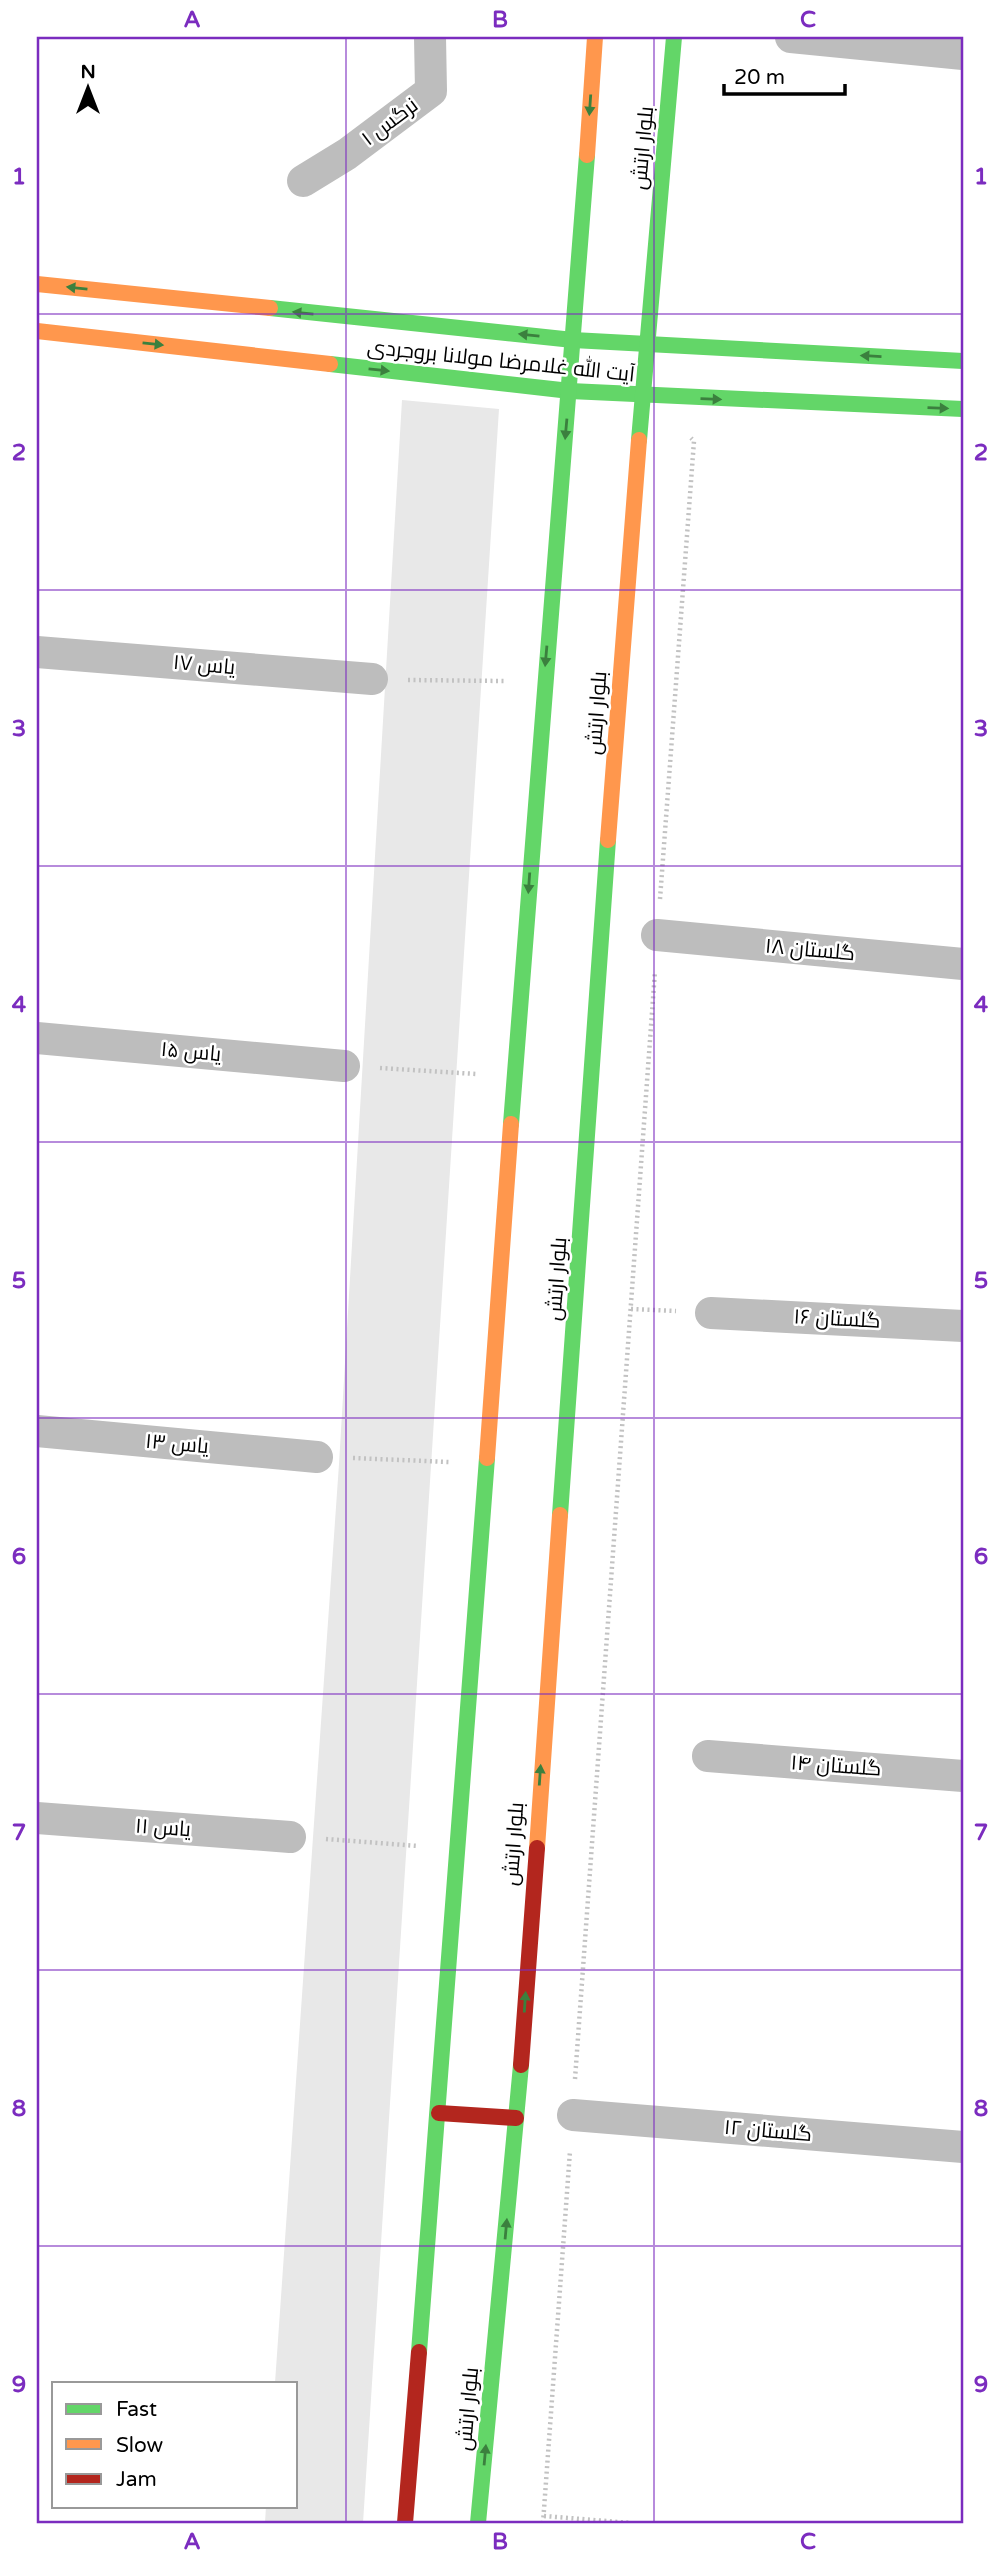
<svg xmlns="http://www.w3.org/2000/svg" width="1000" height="2560" font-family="'Varela Round',Cairo,sans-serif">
	<rect width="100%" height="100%" fill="#fff"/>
	<polygon fill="#e8e8e8" points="402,400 499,409 363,2523 265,2523 266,2506 296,2506 296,2383 275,2383 339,1464"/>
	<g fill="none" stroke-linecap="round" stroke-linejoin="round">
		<g stroke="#c2c2c2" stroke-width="4.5" stroke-dasharray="2 3.5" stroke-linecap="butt">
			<polyline points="408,680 504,681"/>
			<polyline points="660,899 694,441 691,438"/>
			<polyline points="380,1068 476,1074"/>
			<polyline points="631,1309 676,1311"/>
			<polyline points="353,1458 449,1462"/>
			<polyline points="326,1839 418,1846"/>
			<polyline points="575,2079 655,971"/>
			<polyline points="544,2516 631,2523"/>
			<polyline points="543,2523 570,2151"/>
		</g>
		<g stroke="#bdbdbd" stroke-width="32">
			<polyline points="791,37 963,54"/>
			<polyline points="303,181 347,154 431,91 430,37"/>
			<polyline points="37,652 372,679"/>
			<polyline points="657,935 963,964"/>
			<polyline points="37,1038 344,1066"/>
			<polyline points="711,1313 963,1326"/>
			<polyline points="37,1431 317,1457"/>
			<polyline points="708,1756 963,1776"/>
			<polyline points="37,1818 290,1837"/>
			<polyline points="573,2115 963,2147"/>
		</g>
		<g stroke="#63d668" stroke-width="16">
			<polyline points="270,308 573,340 963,361"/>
			<polyline points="330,364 570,391 963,409"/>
			<polyline points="639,440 674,37"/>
			<polyline points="511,1124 587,155"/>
			<polyline points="560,1515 608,840"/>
			<polyline points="419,2352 487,1458"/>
			<polyline points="478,2523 521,2065"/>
		</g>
		<g stroke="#ff974d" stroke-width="16">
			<polyline points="587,155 595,37"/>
			<polyline points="37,284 270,308"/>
			<polyline points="37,331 330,364"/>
			<polyline points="608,840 639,440"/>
			<polyline points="487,1458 511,1124"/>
			<polyline points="537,1848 560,1515"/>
		</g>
		<g stroke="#b3261e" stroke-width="16">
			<polyline points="521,2065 537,1848"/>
			<polyline points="439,2113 516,2118"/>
			<polyline points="405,2523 419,2352"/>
		</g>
	</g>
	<defs><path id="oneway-solid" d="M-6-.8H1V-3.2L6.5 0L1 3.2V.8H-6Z" transform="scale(1.75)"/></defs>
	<g fill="#3b803e">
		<use href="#oneway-solid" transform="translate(590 105) rotate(94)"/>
		<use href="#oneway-solid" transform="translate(77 288) rotate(-174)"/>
		<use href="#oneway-solid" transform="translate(303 313) rotate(-174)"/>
		<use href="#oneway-solid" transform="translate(529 335) rotate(-174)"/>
		<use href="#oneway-solid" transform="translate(153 344) rotate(6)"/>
		<use href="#oneway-solid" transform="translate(871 356) rotate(-177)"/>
		<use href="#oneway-solid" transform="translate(379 370) rotate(6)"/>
		<use href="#oneway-solid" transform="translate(711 399) rotate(2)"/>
		<use href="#oneway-solid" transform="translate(938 408) rotate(2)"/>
		<use href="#oneway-solid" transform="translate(566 429) rotate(95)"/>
		<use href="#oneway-solid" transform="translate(546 656) rotate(95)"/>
		<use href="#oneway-solid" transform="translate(529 883) rotate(94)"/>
		<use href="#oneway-solid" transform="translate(540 1775) rotate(-86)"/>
		<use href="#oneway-solid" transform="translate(525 2002) rotate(-86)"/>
		<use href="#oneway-solid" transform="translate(506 2229) rotate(-85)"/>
		<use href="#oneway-solid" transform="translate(485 2455) rotate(-85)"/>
	</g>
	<path fill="none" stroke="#7b2cbf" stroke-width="2" stroke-opacity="0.55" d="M346,37V2523M654,37V2523M37,314H963M37,590H963M37,866H963M37,1142H963M37,1418H963M37,1694H963M37,1970H963M37,2246H963"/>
	<g text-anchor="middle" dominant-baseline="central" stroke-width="5" stroke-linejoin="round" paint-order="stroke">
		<g font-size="21" fill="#000" stroke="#fff">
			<text transform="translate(390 122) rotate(-37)">نرگس ۱</text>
			<text transform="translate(643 148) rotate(-85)">بلوار ارتش</text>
			<text transform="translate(501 361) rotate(6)">آیت الله غلامرضا مولانا بروجردی</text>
			<text transform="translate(204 665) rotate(5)">یاس ۱۷</text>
			<text transform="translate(597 713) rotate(-86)">بلوار ارتش</text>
			<text transform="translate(810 950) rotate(5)">گلستان ۱۸</text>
			<text transform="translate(191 1052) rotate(5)">یاس ۱۵</text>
			<text transform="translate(557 1279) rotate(-86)">بلوار ارتش</text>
			<text transform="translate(837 1319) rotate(3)">گلستان ۱۶</text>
			<text transform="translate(177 1444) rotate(5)">یاس ۱۳</text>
			<text transform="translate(836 1766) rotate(4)">گلستان ۱۴</text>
			<text transform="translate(163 1828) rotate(4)">یاس ۱۱</text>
			<text transform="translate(514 1844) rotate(-86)">بلوار ارتش</text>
			<text transform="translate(768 2131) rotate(5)">گلستان ۱۲</text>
			<text transform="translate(468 2409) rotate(-85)">بلوار ارتش</text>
		</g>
	</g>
	<rect width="1000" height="2560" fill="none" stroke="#ffffff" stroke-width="77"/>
	<rect x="52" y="2382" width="245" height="126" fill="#ffffff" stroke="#999999" stroke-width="2"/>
	<rect x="66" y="2404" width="35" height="10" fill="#63d668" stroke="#999999" stroke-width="2"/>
	<text x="116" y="2416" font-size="21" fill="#000000">Fast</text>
	<rect x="66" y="2439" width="35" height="10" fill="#ff974d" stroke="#999999" stroke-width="2"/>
	<text x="116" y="2452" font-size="21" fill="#000000">Slow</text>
	<rect x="66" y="2474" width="35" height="10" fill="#b3261e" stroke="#999999" stroke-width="2"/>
	<text x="116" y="2486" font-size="21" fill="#000000">Jam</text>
	<g transform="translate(88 88)" stroke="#ffffff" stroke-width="5" paint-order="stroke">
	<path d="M0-5L12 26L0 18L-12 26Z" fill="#000000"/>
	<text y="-10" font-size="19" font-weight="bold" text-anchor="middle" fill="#000000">N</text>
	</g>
	<path d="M724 84v10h121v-10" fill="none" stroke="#000000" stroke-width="3.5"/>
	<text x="734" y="84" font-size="21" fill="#000000" stroke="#ffffff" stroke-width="5" paint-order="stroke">20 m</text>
	<rect x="38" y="38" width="924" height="2484" fill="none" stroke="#7b2cbf" stroke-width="2.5"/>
	<g font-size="23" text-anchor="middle" font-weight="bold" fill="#7b2cbf">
		<text x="192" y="27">A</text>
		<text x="500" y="27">B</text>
		<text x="808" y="27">C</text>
		<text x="19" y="184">1</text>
		<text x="981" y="184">1</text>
		<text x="19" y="460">2</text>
		<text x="981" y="460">2</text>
		<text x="19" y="736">3</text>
		<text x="981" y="736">3</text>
		<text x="19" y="1012">4</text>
		<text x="981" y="1012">4</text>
		<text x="19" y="1288">5</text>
		<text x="981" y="1288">5</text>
		<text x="19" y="1564">6</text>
		<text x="981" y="1564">6</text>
		<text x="19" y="1840">7</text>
		<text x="981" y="1840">7</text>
		<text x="19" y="2116">8</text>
		<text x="981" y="2116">8</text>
		<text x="19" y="2392">9</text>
		<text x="981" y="2392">9</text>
		<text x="192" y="2549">A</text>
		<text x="500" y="2549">B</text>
		<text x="808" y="2549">C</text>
	</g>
</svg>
